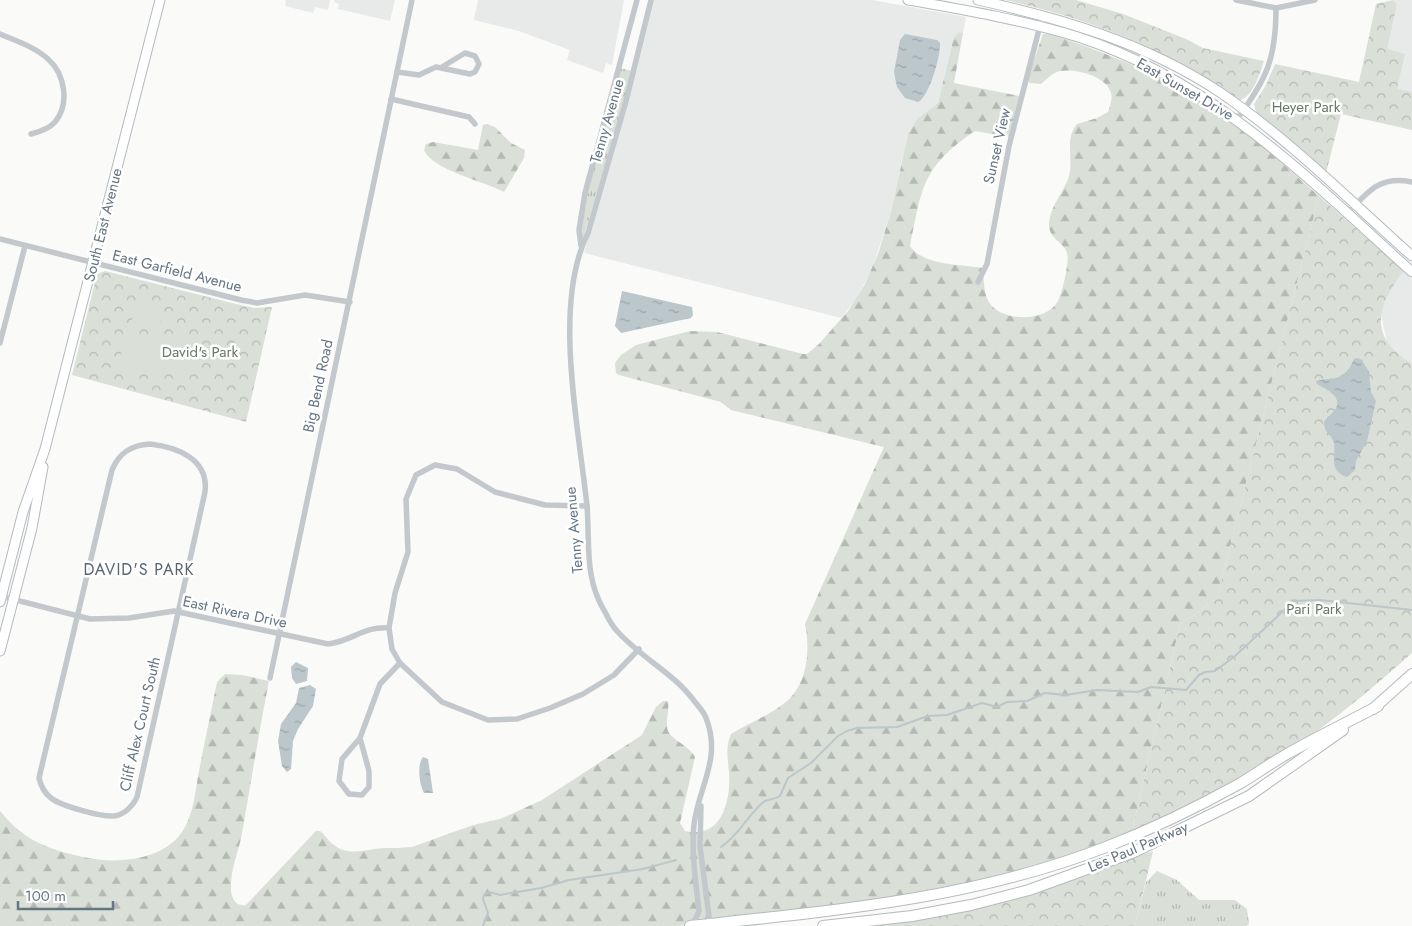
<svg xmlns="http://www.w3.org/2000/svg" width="1412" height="926" font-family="Jost,sans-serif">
	<defs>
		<pattern id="grass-tufts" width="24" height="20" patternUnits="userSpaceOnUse" patternTransform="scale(1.25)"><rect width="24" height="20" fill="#dadfd7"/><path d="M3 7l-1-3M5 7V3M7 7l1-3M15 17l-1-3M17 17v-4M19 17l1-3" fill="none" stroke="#b4b9b4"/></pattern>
		<pattern id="forest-firs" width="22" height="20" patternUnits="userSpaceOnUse" patternTransform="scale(1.25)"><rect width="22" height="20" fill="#dadfd7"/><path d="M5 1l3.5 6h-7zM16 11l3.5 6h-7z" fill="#b4b9b4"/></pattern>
		<pattern id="park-crowns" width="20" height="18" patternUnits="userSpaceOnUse" patternTransform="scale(1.25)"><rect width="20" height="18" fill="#dadfd7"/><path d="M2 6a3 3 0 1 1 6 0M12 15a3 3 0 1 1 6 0" fill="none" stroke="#b4b9b4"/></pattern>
		<pattern id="water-ripples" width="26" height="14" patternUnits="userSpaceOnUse" patternTransform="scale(1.25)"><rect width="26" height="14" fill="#bbc7cb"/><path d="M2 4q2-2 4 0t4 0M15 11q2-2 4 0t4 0" fill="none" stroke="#9ca6aa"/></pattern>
	</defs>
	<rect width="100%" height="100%" fill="#fafaf8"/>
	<g fill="#e8e9e9">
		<polygon points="286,0 330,0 328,10 315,7 313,13 285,6"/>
		<polygon points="334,0 395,0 390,21 338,9 339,4 334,2"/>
		<polygon points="478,0 624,0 612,65 606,63 603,73 567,60 570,50 519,31 474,20"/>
		<polygon points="651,0 872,0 966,17 963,33 961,32 954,37 952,45 938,103 917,119 908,134 892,208 872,269 856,299 841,318 584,253"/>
		<polygon points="1393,0 1412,0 1412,92 1397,88 1386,49 1397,4"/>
		<polygon points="1404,271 1412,279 1412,363 1393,351 1387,343 1381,314 1387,294"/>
	</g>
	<g fill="url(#grass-tufts)">
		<polygon points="620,68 633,71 581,246 582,211"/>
		<polygon points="1157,871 1177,880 1199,900 1235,900 1247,909 1249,924 1246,926 1135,926 1146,882"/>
	</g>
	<g fill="url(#forest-firs)">
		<path d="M960,32L963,33L954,83L1019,96L1009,137L975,131C922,167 922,187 910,246C924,266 960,264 983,268C984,279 983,296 991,305C1005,322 1047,322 1058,301C1062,293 1070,261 1067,253C1064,242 1049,239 1049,225C1050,205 1064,193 1069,176C1074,157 1064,140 1077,124L1097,118L1108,112C1110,106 1113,99 1111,93C1107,76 1075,68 1060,71C1053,72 1047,79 1041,84L1030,83L1027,80L1043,34H1050C1105,52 1158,73 1207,104C1247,130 1283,164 1319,196L1217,598L1180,625L1131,835L983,883L838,907L678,926H0V811C25,842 50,850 88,858C118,864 163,860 182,832C194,815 195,791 199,771C205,741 211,711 217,682L225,674L242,675L269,681C259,732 251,782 242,833C239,851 230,870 231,889C231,898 236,907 246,905L316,831H320C325,835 328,841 334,845C349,857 367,849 384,848C393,848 402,848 412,847L473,825L500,819L542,800L642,735L656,707L663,701H668C670,710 664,724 669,733C676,742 689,746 695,757L680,823L685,831C715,838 727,814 729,787C731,768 723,752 731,734C748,723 766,717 782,705C807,688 811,652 805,624L884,447L731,410L721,402L619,375L616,373L615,363L621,355L636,345L690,331L717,332L803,354H807L819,344L848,311L865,284L878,254L892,208L908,134L917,119L938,103L952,45L954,37Z"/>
		<path d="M487,124L495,127L511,143L525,150L524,158L504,192C484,181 432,170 424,150L426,144L433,142L478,150L483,125Z"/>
	</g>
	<g fill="url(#park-crowns)">
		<path d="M1006,0H1076L1123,14L1186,39L1203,48L1264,61C1260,73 1253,97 1240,100C1210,84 1184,65 1154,50C1107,27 1057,12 1006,0Z"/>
		<polygon points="1393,0 1397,4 1387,49 1405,54 1397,88 1412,92 1412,130 1341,114 1326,173 1256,112 1254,104 1266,85 1275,64 1359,82 1376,4"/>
		<path d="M1319,196L1404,271C1376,306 1368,338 1412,363V653C1364,696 1313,738 1257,771C1216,794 1173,814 1131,835L1180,625L1217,598Z"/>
		<polygon points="105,271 236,304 254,308 272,307 246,422 72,375 97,274"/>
		<polygon points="1153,851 1135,926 860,926 1019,897"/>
	</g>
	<g fill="#dadfd7">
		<path d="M141,297L164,309C165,329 144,333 132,320Z"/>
		<polygon points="190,336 191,370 122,372 121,338"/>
	</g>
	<g fill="url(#water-ripples)">
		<path d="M905,34L937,40L940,43C941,55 929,97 918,102L905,98L897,87L894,72L900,40Z"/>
		<polygon points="622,291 692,307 693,315 691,318 621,333 615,326"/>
		<path d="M1358,358L1362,360L1369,372L1371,392L1376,401L1367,441L1356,461L1355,470L1347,477C1328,470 1336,458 1334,443C1332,434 1324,434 1324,422C1327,417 1332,414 1335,410C1344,397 1326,389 1317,384L1316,381C1337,376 1343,383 1354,359Z"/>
		<polygon points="296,662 308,668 307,681 296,684 292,678 291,667"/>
		<polygon points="310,685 316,689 313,706 298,729 293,741 291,769 287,772 282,766 278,741 281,724 296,703 299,688"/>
		<path d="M423,757L428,759L433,793H424C419,784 417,764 423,757Z"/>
	</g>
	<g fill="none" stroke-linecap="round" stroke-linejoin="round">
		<g stroke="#bbc7cb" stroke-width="2">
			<path d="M721,847C740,835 749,812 765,801C770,799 775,799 780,796L788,778L811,763L838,736L847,731L857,728L897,727L928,716L947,715L982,703L997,707L1007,702L1027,701L1045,693L1066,695L1097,690L1138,692L1151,687L1186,690L1199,675L1205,672L1215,671L1235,656L1294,601L1320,600L1412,610"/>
			<polyline points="483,926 488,913 483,899 484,895 489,892 500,895 541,888 569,880 643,869 676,860"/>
		</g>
		<defs>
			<g id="secondary">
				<path d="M908,0C965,10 1023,20 1078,37C1214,81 1309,179 1412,272"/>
				<path d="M978,0C1063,19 1145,43 1218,91C1288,138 1349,200 1412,256"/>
				<polyline points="0,602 23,512 45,449 160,0"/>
				<polyline points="0,651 32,528 43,467"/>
			</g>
			<g id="primary">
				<polyline points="1373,709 1412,674"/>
				<path d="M690,926C831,911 973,899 1106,847C1152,829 1196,808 1239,784C1256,774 1271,763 1287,754C1317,737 1348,722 1378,706"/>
				<polyline points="823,926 912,916 971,905 1029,890 1134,852 1249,796 1343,730"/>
			</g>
		</defs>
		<use href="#secondary" stroke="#b3babf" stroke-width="11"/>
		<use href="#primary" stroke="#b5babe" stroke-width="12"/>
		<g stroke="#c3c8cc" stroke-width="5.5">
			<path d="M651,0L626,101L588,233C552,304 579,428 587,506C590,544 584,578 605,612C608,618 612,626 617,631C641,658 674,673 695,702C699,707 704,712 706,718C722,758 699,786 694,824C691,853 696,883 699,911L695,920L688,925"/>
			<polyline points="1236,0 1276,8 1315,0"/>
			<path d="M0,34C16,41 35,47 48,59C65,74 70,104 55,122C49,129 39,132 31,134"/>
			<polyline points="397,72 419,75 436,67 470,74 475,72 479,64 475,56 465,53 442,67"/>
			<polyline points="391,99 469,117 475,124"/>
			<path d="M1237,119C1267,79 1276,58 1276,8"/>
			<path d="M1347,214C1367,192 1380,175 1412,182"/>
			<polyline points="0,239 241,300 257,303 305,295 350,302"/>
			<polyline points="581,246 579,230 585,193 637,0"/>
			<polyline points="978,282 987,264 1009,146 1043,14"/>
			<polyline points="0,343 25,246"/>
			<path d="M150,444C177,447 209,459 205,492L137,797C133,806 124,815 114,816C101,817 61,806 51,798C44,793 41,786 39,778L112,470C119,453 131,445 150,444Z"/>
			<polyline points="587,506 545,505 495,492 457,469 435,465 416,475 406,499 408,552 395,593 389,628 392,649 400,663 442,702 488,720 517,719 550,708 583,694 614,675 639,649"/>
			<path d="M0,596L90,619L129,618L174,611L328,644C353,641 363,626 389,628"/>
			<polyline points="270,678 412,0"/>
			<polyline points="360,738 369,771 369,787 362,795 349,794 339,781 342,759 360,738 380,684 400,663"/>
			<polyline points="701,806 700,846 710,924"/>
		</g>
		<use href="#secondary" stroke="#fff" stroke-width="9"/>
		<use href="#primary" stroke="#fff" stroke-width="10"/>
	</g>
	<g text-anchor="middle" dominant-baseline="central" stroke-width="5" stroke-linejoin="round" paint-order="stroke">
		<g font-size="15" fill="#657683" stroke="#fff">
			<text transform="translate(1185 89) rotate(30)">East Sunset Drive</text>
			<text transform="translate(607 121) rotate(-74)">Tenny Avenue</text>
			<text transform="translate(997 146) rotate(-77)">Sunset View</text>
			<text transform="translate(103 225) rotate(-76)">South East Avenue</text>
			<text transform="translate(177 271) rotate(14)">East Garfield Avenue</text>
			<text transform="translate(318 386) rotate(-78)">Big Bend Road</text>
			<text transform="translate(574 530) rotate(-95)">Tenny Avenue</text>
			<text transform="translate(235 612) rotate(12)">East Rivera Drive</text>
			<text transform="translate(140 724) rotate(-77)">Cliff Alex Court South</text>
			<text transform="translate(1138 847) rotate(-23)">Les Paul Parkway</text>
		</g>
		<g font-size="15" fill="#687a64" stroke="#fff">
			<text x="1306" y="107">Heyer Park</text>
			<text x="200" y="352">David's Park</text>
			<text x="1314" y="609">Pari Park</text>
		</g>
		<g font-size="16" letter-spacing="1" fill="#57646e" stroke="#fff">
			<text x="139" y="569">DAVID'S PARK</text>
		</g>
	</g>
	<path d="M18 901v8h95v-8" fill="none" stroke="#657683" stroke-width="2.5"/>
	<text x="25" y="901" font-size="15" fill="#657683" stroke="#ffffff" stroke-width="4" paint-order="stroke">100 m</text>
</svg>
